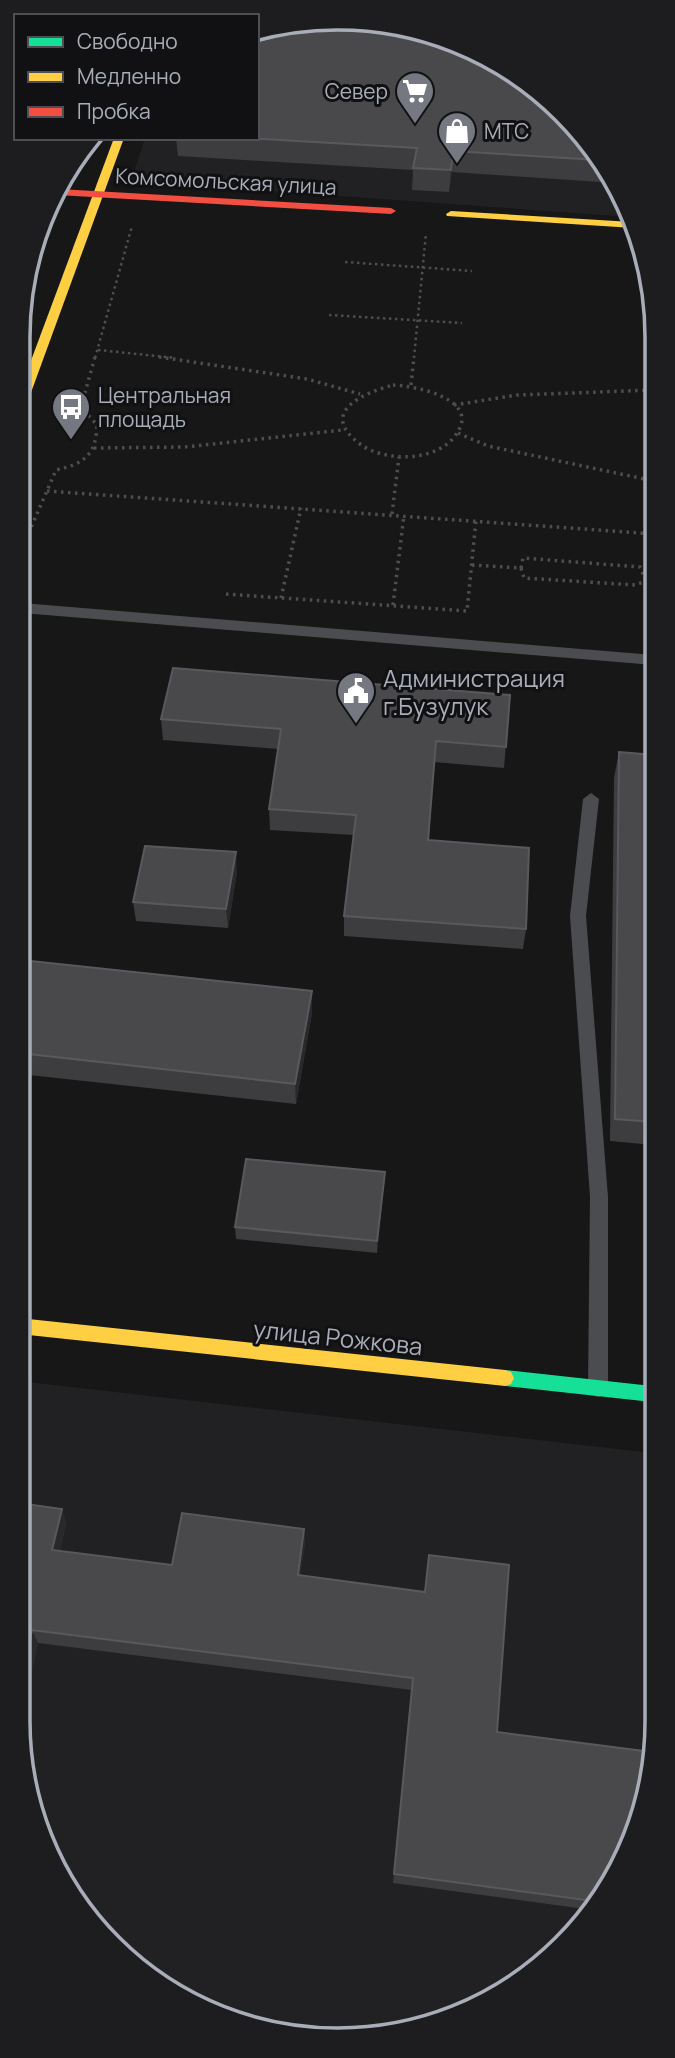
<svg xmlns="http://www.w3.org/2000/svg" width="675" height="2058" font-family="Manrope,sans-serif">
	<rect width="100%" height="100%" fill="#171717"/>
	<g fill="#212123">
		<polygon points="275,24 400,24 564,112 625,196 631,217 131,181 145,138 257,138"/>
		<polygon points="19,1381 652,1453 651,1783 603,1899 516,1986 420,2030 296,2038 196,2007 97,1932 42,1843 18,1720"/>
	</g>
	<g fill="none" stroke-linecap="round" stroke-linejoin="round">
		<g stroke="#4d4e52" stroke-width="2.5" stroke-dasharray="2.5 3.5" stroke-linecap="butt">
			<polyline points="345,262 472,271"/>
			<polyline points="329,315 462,323"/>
			<polyline points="98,350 176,358"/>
			<polyline points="95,358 132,226"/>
			<polyline points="414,358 426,233"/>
		</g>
		<g stroke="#4d4e52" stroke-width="3.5" stroke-dasharray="2.5 4.5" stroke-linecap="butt">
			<polyline points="159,357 307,379 360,394"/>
			<path d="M393,385C417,386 485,400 454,437C435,462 384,462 360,444C317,412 364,393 393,385Z"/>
			<polyline points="411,385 414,357"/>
			<polyline points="454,405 517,395 654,390"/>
			<polyline points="458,433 488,446 654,481"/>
			<polyline points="94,448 184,447 344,430"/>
			<polyline points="47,491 654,534"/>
			<polyline points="392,514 399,457"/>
			<path d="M23,546L56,470C84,464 96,455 97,425L81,407L95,357"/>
			<polyline points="472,565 521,568 523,558 640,567 646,581 654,581"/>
			<polyline points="521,568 524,578 635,585 646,581"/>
			<polyline points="226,594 467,611 476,520"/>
			<polyline points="281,598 301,508"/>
			<polyline points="393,605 404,515"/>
		</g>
		<g fill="#4b4c50" fill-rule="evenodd">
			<polygon points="22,603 654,655 654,665 22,613"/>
			<polygon points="591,793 599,799 586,916 608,1197 608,1388 605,1395 598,1397 591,1395 588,1388 590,1197 570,916 583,799"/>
		</g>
		<polygon fill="#16e098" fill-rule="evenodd" points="505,1370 652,1386 652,1402 505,1386 499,1384 496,1378 499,1372"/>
		<g fill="#ffcf43" fill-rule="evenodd">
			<polygon points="114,138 124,138 29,398 23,401 23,382"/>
			<polygon points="451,211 632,222 634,228 447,216 446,214"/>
			<polygon points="19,1318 505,1370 511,1372 514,1378 511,1384 505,1386 19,1334"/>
		</g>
		<polygon fill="#f24e42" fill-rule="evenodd" points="59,189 391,208 396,211 391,214 57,195"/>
	</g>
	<g fill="#3d3d3f">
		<polygon points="564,112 615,183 452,172 449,192 412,190 413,170 178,156 176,138 257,138"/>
		<polygon points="510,695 504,768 434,762 429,840 526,929 523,949 344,936 344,916 354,835 270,830 269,809 278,749 163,740 161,719"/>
		<polygon points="619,752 654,755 653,1145 610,1141 614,778"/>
		<polygon points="237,872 228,928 136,921 133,902"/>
		<polygon points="21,960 312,991 312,1013 296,1104 20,1074"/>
		<polygon points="385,1172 377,1253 236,1239 235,1227"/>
		<polygon points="18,1503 62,1509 66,1523 60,1551 172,1565 304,1529 305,1543 300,1576 497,1732 603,1899 592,1910 393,1883 412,1690 38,1643 19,1729 18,1720"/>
	</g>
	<g fill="#29292a">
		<polygon points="453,151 452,172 449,192 451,170"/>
		<polygon points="236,852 237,872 228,928 226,909"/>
		<polygon points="312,991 312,1013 296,1104 295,1084"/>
		<polygon points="385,1172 384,1185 377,1253 377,1241"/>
		<polygon points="62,1509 66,1523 58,1564 52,1550"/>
		<polygon points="304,1529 305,1543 298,1589 298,1575"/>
		<polygon points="32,1630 38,1643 19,1729 18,1720 18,1697"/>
	</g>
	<g fill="#49494c" stroke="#58595d" stroke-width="2">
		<polygon points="275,24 365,29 367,24 400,24 497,60 564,112 599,160 453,151 451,170 413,168 417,148 244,138 257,138 257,31"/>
		<polygon points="173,668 510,695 506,747 436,741 428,840 529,848 526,929 344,916 356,815 269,809 281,729 161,719"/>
		<polygon points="619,752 654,755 653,1122 615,1119"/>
		<polygon points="145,846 236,852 226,909 133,902"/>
		<polygon points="21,960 312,991 295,1084 20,1053"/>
		<polygon points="246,1159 385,1172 377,1241 235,1227"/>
		<polygon points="18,1503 62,1509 52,1550 172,1565 182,1513 304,1529 298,1575 425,1592 429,1555 509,1565 497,1732 651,1752 651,1783 603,1899 600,1902 394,1874 413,1678 32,1630 18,1697"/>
	</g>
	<defs>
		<symbol id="supermarket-pin" viewBox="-11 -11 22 30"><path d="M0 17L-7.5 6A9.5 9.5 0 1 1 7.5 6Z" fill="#757880" stroke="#111113"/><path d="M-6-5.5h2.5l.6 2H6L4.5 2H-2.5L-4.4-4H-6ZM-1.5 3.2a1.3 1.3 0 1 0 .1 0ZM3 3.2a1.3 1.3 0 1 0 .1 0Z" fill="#fff"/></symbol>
		<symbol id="shop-pin" viewBox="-11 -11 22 30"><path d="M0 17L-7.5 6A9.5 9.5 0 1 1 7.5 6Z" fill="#757880" stroke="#111113"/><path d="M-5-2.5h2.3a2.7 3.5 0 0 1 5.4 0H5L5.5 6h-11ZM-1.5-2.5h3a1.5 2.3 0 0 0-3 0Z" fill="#fff"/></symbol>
		<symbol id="bus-pin" viewBox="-11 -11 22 30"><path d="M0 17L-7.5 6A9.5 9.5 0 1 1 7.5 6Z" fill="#757880" stroke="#111113"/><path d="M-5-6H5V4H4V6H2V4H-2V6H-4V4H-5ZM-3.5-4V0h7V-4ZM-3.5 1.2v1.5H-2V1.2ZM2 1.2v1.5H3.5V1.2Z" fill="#fff"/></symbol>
		<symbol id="civic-pin" viewBox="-11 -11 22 30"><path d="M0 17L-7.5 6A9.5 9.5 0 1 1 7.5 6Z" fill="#757880" stroke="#111113"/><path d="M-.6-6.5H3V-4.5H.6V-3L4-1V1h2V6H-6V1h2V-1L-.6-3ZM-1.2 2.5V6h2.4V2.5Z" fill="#fff"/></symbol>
	</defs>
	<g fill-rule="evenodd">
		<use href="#supermarket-pin" x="393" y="69" width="44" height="60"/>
		<use href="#shop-pin" x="435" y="109" width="44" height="60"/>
		<use href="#bus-pin" x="49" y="385" width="44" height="60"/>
		<use href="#civic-pin" x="334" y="669" width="44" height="60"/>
	</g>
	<g text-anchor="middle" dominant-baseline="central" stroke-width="6" stroke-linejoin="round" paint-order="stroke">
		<g font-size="21" fill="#a8adb8" stroke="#111113" text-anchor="start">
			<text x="388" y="91" text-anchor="end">Север</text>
			<text x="484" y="131">МТС</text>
			<text x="98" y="395">Центральная<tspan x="98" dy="24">площадь</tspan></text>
		</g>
		<g font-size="21" fill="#a8adb8" stroke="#111113">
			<text transform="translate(226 181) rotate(3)">Комсомольская улица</text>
		</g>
		<g font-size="24" fill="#a8adb8" stroke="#111113" text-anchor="start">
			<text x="383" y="677">Администрация<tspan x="383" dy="28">г.Бузулук</tspan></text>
		</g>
		<g font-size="24" fill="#a8adb8" stroke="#111113">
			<text transform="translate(338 1337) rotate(6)">улица Рожкова</text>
		</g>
	</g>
	<path d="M0 0H675V2058H0ZM337 30H338A307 307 0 0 1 645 337V1721A307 307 0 0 1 338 2028H337A307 307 0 0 1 30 1721V337A307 307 0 0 1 337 30Z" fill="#1d1d20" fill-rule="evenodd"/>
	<path fill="none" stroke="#a8adb8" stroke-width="3.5" d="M337 30H338A307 307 0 0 1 645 337V1721A307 307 0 0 1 338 2028H337A307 307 0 0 1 30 1721V337A307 307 0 0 1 337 30Z"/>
	<rect x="14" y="14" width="245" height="126" fill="#111113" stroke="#4d4f55" stroke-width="2"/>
	<rect x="28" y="37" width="35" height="10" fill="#16e098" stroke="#4d4f55" stroke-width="2"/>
	<text x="77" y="49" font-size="21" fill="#a8adb8">Свободно</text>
	<rect x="28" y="72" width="35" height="10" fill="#ffcf43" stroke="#4d4f55" stroke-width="2"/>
	<text x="77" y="84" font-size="21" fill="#a8adb8">Медленно</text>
	<rect x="28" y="107" width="35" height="10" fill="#f24e42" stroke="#4d4f55" stroke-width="2"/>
	<text x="77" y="119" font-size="21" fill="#a8adb8">Пробка</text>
</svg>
